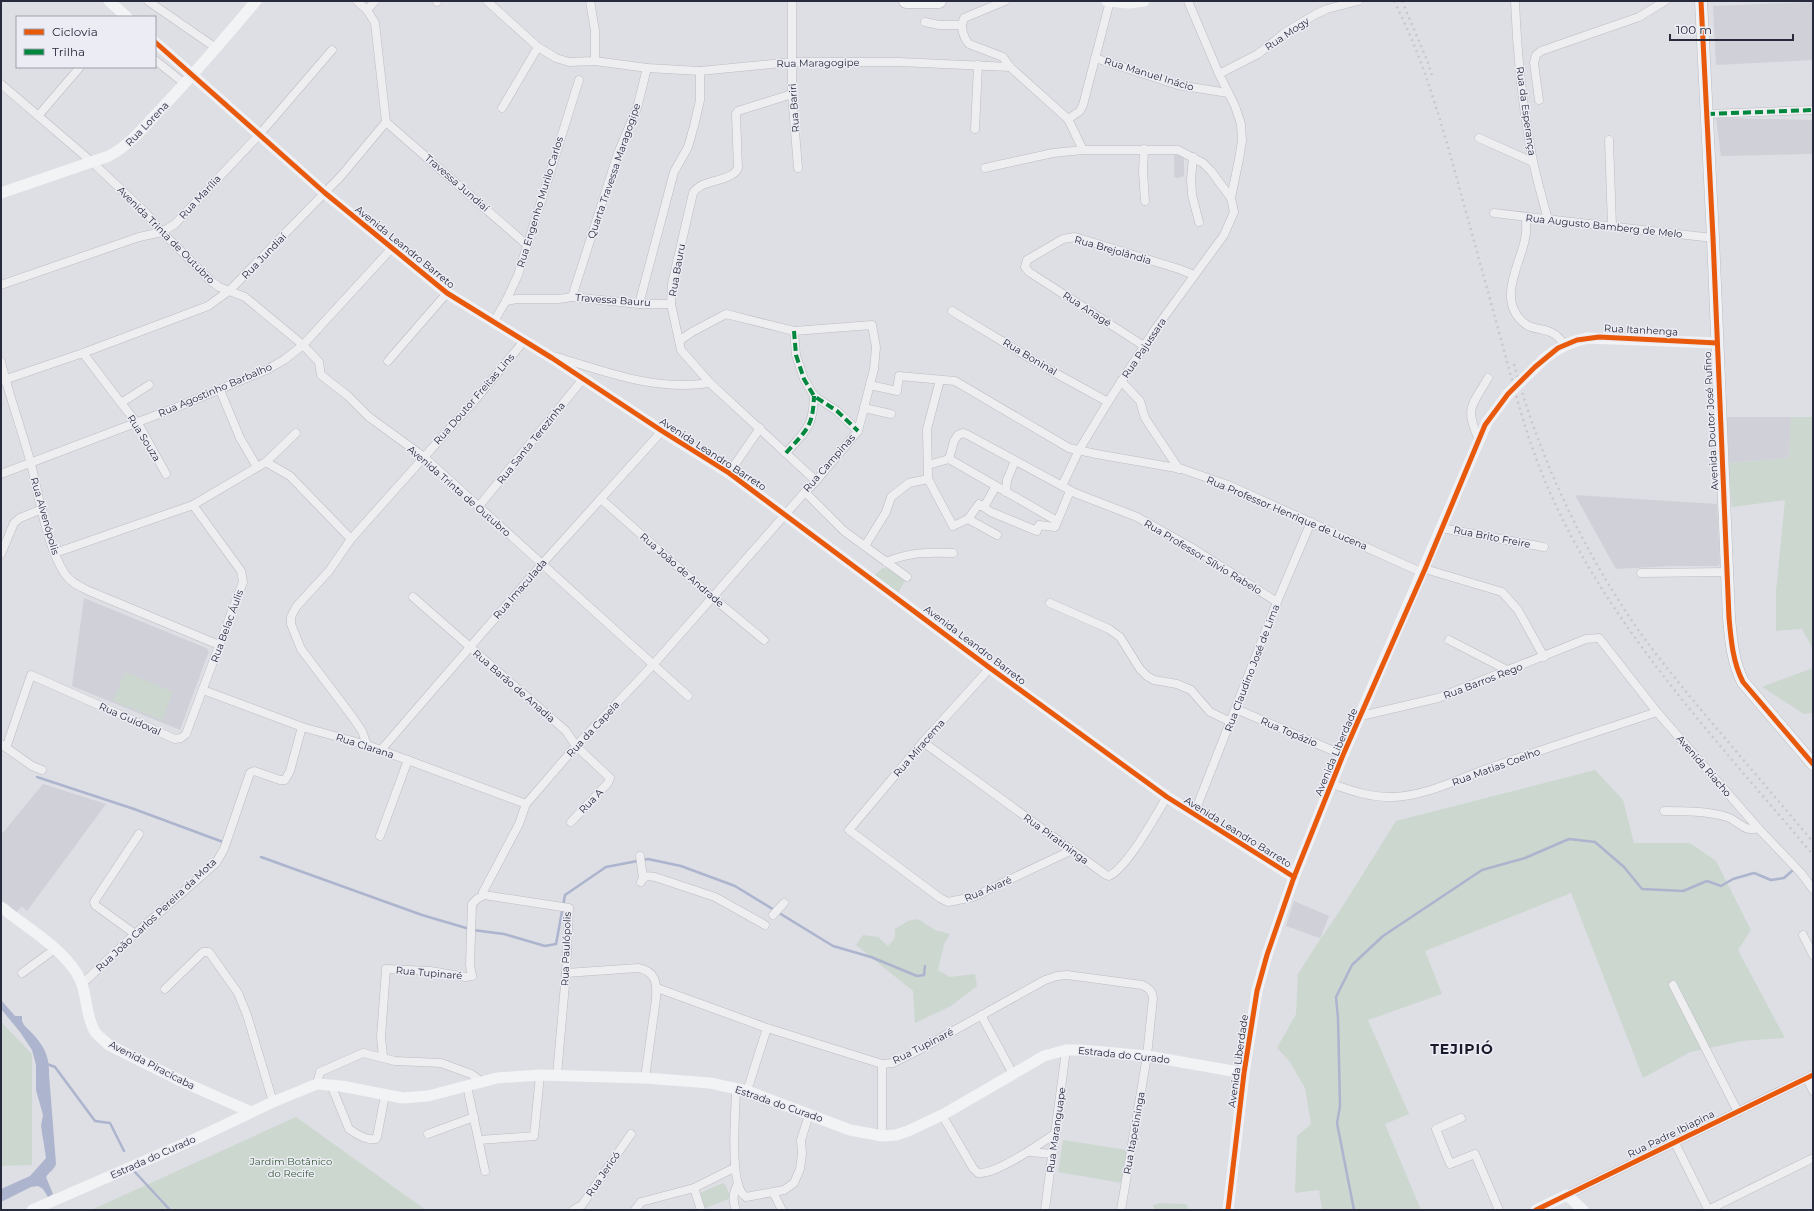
<svg xmlns="http://www.w3.org/2000/svg" width="1814" height="1211" font-family="Montserrat,sans-serif">
	<rect width="100%" height="100%" fill="#dedfe4"/>
	<g fill="#cfd0d8">
		<polygon points="1813,2 1813,60 1716,65 1713,6"/>
		<polygon points="1716,118 1813,120 1813,154 1721,156"/>
		<polygon points="1174,155 1184,156 1184,176 1177,178 1174,177"/>
		<polygon points="1726,417 1791,417 1789,458 1728,463"/>
		<polygon points="1575,495 1717,504 1720,564 1717,566 1671,566 1616,569"/>
		<polygon points="84,598 206,648 209,651 180,730 72,686"/>
		<polygon points="43,784 106,804 27,911 22,906 16,912 6,903 4,906 1,903 1,835"/>
		<polygon points="1294,901 1329,916 1320,938 1286,926"/>
	</g>
	<g fill="#ccd7cf">
		<polygon points="1791,417 1813,417 1813,649 1802,629 1776,631 1776,592 1785,500 1732,507 1728,463 1789,458"/>
		<polygon points="883,568 892,569 906,579 897,595 872,577"/>
		<polygon points="1813,668 1813,713 1804,714 1762,687"/>
		<polygon points="125,672 173,692 162,720 113,701"/>
		<polygon points="1595,770 1623,800 1634,843 1690,843 1716,861 1751,930 1738,950 1785,1038 1742,1041 1690,1052 1643,1078 1571,893 1425,951 1442,994 1368,1020 1409,1114 1385,1124 1421,1210 1322,1210 1319,1190 1295,1193 1297,1136 1311,1124 1305,1088 1290,1062 1277,1048 1296,1014 1298,974 1315,947 1341,909 1396,821"/>
		<polygon points="918,919 935,930 950,934 944,944 938,970 950,977 975,974 977,986 951,1006 915,1023 913,991 856,945 863,935 878,937 888,946 895,938 895,929 908,921"/>
		<polygon points="1,1022 32,1054 32,1165 1,1166"/>
		<polygon points="296,1117 426,1210 91,1210"/>
		<polygon points="1063,1140 1127,1150 1122,1183 1058,1172"/>
		<polygon points="723,1183 726,1186 731,1198 703,1209 700,1193"/>
		<polygon points="1160,1203 1186,1204 1189,1210 1155,1210 1153,1205"/>
	</g>
	<path fill="#adb4ce" d="M1,1000L15,1016H22V1021L24,1025C39,1040 50,1051 49,1074L56,1164C54,1170 49,1172 46,1177L53,1194L48,1197L43,1189L38,1186L31,1187L1,1202V1189L30,1176L46,1158L41,1126L43,1115L36,1090V1065L32,1050L20,1032L1,1009Z"/>
	<g fill="none" stroke-linecap="round" stroke-linejoin="round">
		<g stroke="#adb4ce" stroke-width="2.5">
			<polyline points="37,777 134,809 223,842"/>
			<polyline points="261,857 422,915 473,930 504,934 545,946 556,944 565,895 606,867 648,859 681,866 735,886 833,946 871,957 917,976 924,975 925,966"/>
			<polyline points="47,1064 55,1067 95,1121 110,1123 124,1151"/>
			<polyline points="134,1171 170,1210"/>
			<polyline points="1354,1210 1337,1123 1340,1106 1338,1018 1336,997 1352,965 1383,936 1482,870 1525,858 1569,839 1595,842 1624,867 1642,889 1683,891 1707,881 1721,886 1733,879 1754,873 1771,880 1784,878 1793,870"/>
		</g>
		<defs>
			<g id="street">
				<polyline points="148,1 216,48"/>
				<polyline points="487,1 538,47 556,58 569,62 595,61 647,68 700,71 792,62 899,62 1010,67"/>
				<polyline points="590,1 595,31 595,61"/>
				<polyline points="792,1 792,94 798,168"/>
				<path d="M1005,1L964,18C960,27 963,37 969,44L1003,57L1010,67L1068,119L1083,150"/>
				<path d="M1515,1C1517,51 1522,102 1531,151C1535,174 1542,197 1548,220"/>
				<polyline points="437,2 437,1"/>
				<polyline points="367,10 375,1"/>
				<polyline points="925,22 939,25 962,25"/>
				<polyline points="1095,58 1178,85 1228,93"/>
				<polyline points="155,60 185,84"/>
				<polyline points="1219,74 1258,54 1286,32 1316,14 1327,9 1358,1"/>
				<polyline points="1,84 92,162 146,213 162,232 211,281 219,287 245,297 303,345 319,362 321,375 348,396 369,417 424,457 688,696"/>
				<path d="M792,94L738,111L736,114L738,168C731,183 702,178 693,193L672,284L671,304L681,350L710,383L816,481"/>
				<polyline points="1539,100 1534,63 1536,55 1541,51 1639,17 1665,1"/>
				<polyline points="502,108 538,47"/>
				<polyline points="1707,114 1813,110"/>
				<polyline points="38,116 80,67"/>
				<polyline points="1068,119 1080,111 1083,105 1110,1"/>
				<polyline points="386,122 527,245"/>
				<polyline points="975,129 978,65"/>
				<polyline points="1479,138 1533,162"/>
				<polyline points="1609,140 1612,226"/>
				<polyline points="1144,149 1143,172 1145,201"/>
				<polyline points="1193,157 1191,179 1192,195 1199,222"/>
				<polyline points="985,168 1053,153 1083,150 1178,150 1203,163 1211,171 1231,198"/>
				<polyline points="1494,213 1713,238"/>
				<path d="M1526,217C1526,224 1527,232 1525,239C1520,265 1497,299 1523,322C1532,331 1544,327 1554,334C1558,336 1561,341 1565,345"/>
				<polyline points="1,285 139,237 162,232 175,224 259,135 332,50"/>
				<polyline points="572,297 618,153 637,108 647,68"/>
				<polyline points="506,301 517,299 559,299 572,297 639,304 671,304"/>
				<polyline points="639,304 674,172 688,147 694,126 700,100 700,71"/>
				<polyline points="952,311 1048,369 1108,402"/>
				<polyline points="494,321 506,301 518,275 579,80"/>
				<polyline points="794,331 796,355 804,379 814,396 837,411 858,431"/>
				<polyline points="1144,346 1029,272 1025,267 1027,260 1063,239 1075,237 1179,269 1194,275"/>
				<polyline points="83,353 121,403 149,385"/>
				<path d="M553,358L557,357C609,373 655,391 710,383"/>
				<polyline points="388,361 447,293"/>
				<path d="M1,362C9,396 22,430 31,464C39,496 47,547 65,574C71,583 81,587 89,591L219,645"/>
				<polyline points="940,380 927,429 928,479 953,526 968,519 979,504 991,512 1037,531 1039,525 1055,527 1070,491"/>
				<polyline points="1,381 83,353 208,306 230,290 341,176 386,122 375,23 367,10 357,1"/>
				<polyline points="1121,381 1140,401 1145,418 1179,469"/>
				<polyline points="870,385 897,391 899,376 955,381 1069,448 1096,454 1182,469 1228,485 1423,573"/>
				<polyline points="220,390 240,438 257,467"/>
				<polyline points="121,403 140,427 166,474"/>
				<polyline points="864,408 891,414"/>
				<path d="M1479,440C1464,407 1472,406 1488,378"/>
				<path d="M786,453C806,430 813,428 814,396"/>
				<polyline points="949,459 954,441 958,435 963,433 968,435 1075,493 1137,517 1194,549 1277,602"/>
				<polyline points="949,459 1057,521"/>
				<polyline points="266,462 290,476 351,539"/>
				<polyline points="928,465 949,459"/>
				<polyline points="729,473 760,428"/>
				<polyline points="1,474 175,408 268,369 284,360 303,345 392,248"/>
				<polyline points="1062,486 1079,450 1108,402 1156,328 1224,235 1234,212 1231,198 1239,159 1242,141 1241,124 1235,106 1219,74 1188,1"/>
				<polyline points="805,492 844,531 907,577"/>
				<polyline points="1006,492 1007,480 1015,461"/>
				<polyline points="601,499 712,597 764,640"/>
				<polyline points="479,506 583,379"/>
				<polyline points="984,507 996,486"/>
				<polyline points="968,519 997,535"/>
				<polyline points="1441,528 1544,547"/>
				<polyline points="865,546 886,512 891,497 909,483 928,479"/>
				<polyline points="55,553 193,505 266,462 296,433"/>
				<polyline points="1,554 14,523 20,518 42,509"/>
				<path d="M886,562C909,552 929,552 953,553"/>
				<polyline points="1425,569 1502,592 1518,610 1544,657"/>
				<polyline points="1641,573 1727,572"/>
				<polyline points="413,597 566,731 576,746 610,778 608,783 571,822"/>
				<polyline points="1050,603 1109,629 1120,637 1140,669 1147,676 1154,680 1177,684 1191,690 1210,712 1231,722"/>
				<polyline points="1449,640 1509,671"/>
				<polyline points="990,668 923,742 849,830 940,898 948,902 973,897 1072,850"/>
				<polyline points="203,690 302,727 367,745 526,804"/>
				<polyline points="1236,709 1343,755"/>
				<polyline points="1361,716 1438,698 1586,639 1599,638 1657,712 1758,828 1801,873 1813,889"/>
				<path d="M923,742L1106,875L1109,876C1128,867 1155,816 1167,797"/>
				<polyline points="1,744 32,766 42,770"/>
				<polyline points="367,745 362,731 351,715 301,649 291,624 291,617 296,607 329,571 351,539 475,400 524,341"/>
				<polyline points="6,748 31,675 175,739 181,738 186,734 243,582 241,571 193,505"/>
				<polyline points="381,750 542,564 662,431"/>
				<path d="M1332,784C1352,791 1372,798 1394,797C1429,795 1460,778 1492,767C1547,748 1602,730 1657,712"/>
				<path d="M1664,811C1684,811 1708,811 1727,817C1739,821 1745,833 1758,828"/>
				<polyline points="1194,814 1277,602 1311,522"/>
				<polyline points="380,836 408,760"/>
				<polyline points="640,856 643,878"/>
				<path d="M641,882C644,875 648,876 655,877L715,897L765,925"/>
				<polyline points="484,895 483,892 519,824 526,804 576,746 652,666 805,492 816,481 858,431 874,369 876,347 872,325 794,331 726,314 692,332 679,341"/>
				<polyline points="484,895 569,908 566,973 557,1075"/>
				<polyline points="773,915 784,903"/>
				<polyline points="135,934 95,905 94,902 139,834"/>
				<polyline points="1803,935 1813,955"/>
				<polyline points="22,973 55,949"/>
				<path d="M566,973L638,968C656,971 657,983 656,999L645,1078"/>
				<polyline points="83,983 135,934 216,863 224,849 250,773 254,771 280,780 285,780 290,771 302,727"/>
				<polyline points="1673,985 1738,1112"/>
				<path d="M657,988L767,1028L882,1064L893,1063L919,1050L1045,980L1057,976L1067,975L1142,985C1148,988 1152,990 1153,998L1147,1056L1121,1210"/>
				<polyline points="165,989 203,952 209,952 238,993 247,1015 273,1102"/>
				<polyline points="981,1015 1013,1074"/>
				<polyline points="383,1057 381,1037 386,969 430,971 466,977 472,976 470,965 472,904 477,899 484,895"/>
				<polyline points="1807,1078 1813,1091"/>
				<polyline points="317,1084 320,1072 363,1053 395,1061 441,1063 471,1074 482,1082"/>
				<path d="M331,1085L349,1129C356,1134 367,1141 376,1139L377,1137L385,1095"/>
				<polyline points="467,1086 485,1171"/>
				<path d="M736,1089C736,1109 728,1187 746,1197L784,1190L794,1183L800,1169L802,1154L801,1140L809,1115"/>
				<polyline points="747,1091 767,1028"/>
				<path d="M942,1115L973,1168L978,1173C996,1175 1041,1143 1056,1133"/>
				<polyline points="1461,1118 1436,1129 1450,1164 1475,1154 1499,1210"/>
				<polyline points="428,1134 474,1117"/>
				<polyline points="882,1136 882,1064"/>
				<polyline points="479,1140 534,1136 540,1075"/>
				<polyline points="1675,1143 1707,1207 1710,1209 1813,1158"/>
				<polyline points="1029,1152 1053,1154"/>
				<polyline points="694,1188 701,1210"/>
				<polyline points="773,1192 782,1210"/>
				<polyline points="1567,1195 1813,1075"/>
				<polyline points="573,1210 582,1205 631,1134"/>
				<polyline points="635,1210 641,1202 694,1188 734,1168"/>
				<path d="M736,1210C732,1200 733,1193 738,1184"/>
				<polyline points="1045,1210 1066,1050"/>
			</g>
			<path id="primary" d="M1701,1L1713,238L1729,618C1731,640 1733,663 1743,682L1813,764"/>
			<polyline id="highway" points="906,1 939,1"/>
		</defs>
		<use href="#street" stroke="#bbbcc1" stroke-width="9"/>
		<use href="#primary" stroke="#bbbcc1" stroke-width="13"/>
		<use href="#highway" stroke="#b1b2b9" stroke-width="15"/>
		<use href="#street" stroke="#eeeef1" stroke-width="8"/>
		<g stroke="#f2f3f5" stroke-width="11">
			<polyline points="109,1 127,17"/>
			<polyline points="1107,1 1129,3 1144,1"/>
			<polyline points="155,42 325,193 447,293 552,358 662,431 729,473 990,668 1167,797 1294,877"/>
			<path d="M1,193L109,156C130,145 145,126 161,109C194,74 225,38 256,1"/>
			<path d="M1544,359C1557,348 1571,341 1588,338L1717,343"/>
			<path d="M1,907C26,927 58,945 76,972C88,990 84,1011 94,1030C97,1036 104,1040 109,1045L181,1081L251,1112"/>
			<polyline points="32,1210 193,1140 273,1102 317,1084 341,1086 403,1098 428,1096 497,1078 540,1075 645,1078 710,1083 747,1091 850,1130 882,1136 896,1135 908,1131 944,1114 1044,1056 1066,1050 1081,1050 1147,1056 1244,1073"/>
			<polyline points="1228,1210 1244,1073 1257,991 1267,955 1294,877 1343,755 1487,422"/>
			<polyline points="1536,1210 1567,1195 1583,1210"/>
		</g>
		<use href="#primary" stroke="#f2f3f5" stroke-width="12"/>
		<use href="#highway" stroke="#f2f3f5" stroke-width="14"/>
		<g stroke="#c7c8cc" stroke-width="2.5" stroke-dasharray="2 4" stroke-linecap="butt">
			<path d="M1394,1C1423,58 1440,118 1457,179C1472,234 1487,288 1502,343C1511,376 1519,409 1530,441C1584,602 1706,727 1813,855"/>
			<polyline points="1402,1 1427,60 1433,79"/>
			<path d="M1514,364C1539,457 1582,549 1637,628C1657,657 1680,684 1702,711C1739,755 1776,798 1813,842"/>
		</g>
		<polyline stroke="#f2f3f5" stroke-width="11" points="1487,422 1508,394 1544,359"/>
		<g stroke="#00873e" stroke-width="4" stroke-dasharray="8 4" stroke-linecap="butt">
			<polyline points="1707,114 1813,110"/>
			<polyline points="794,331 796,355 804,379 814,396 837,411 858,431"/>
			<path d="M786,453C806,430 813,428 814,396"/>
		</g>
		<defs>
			<g id="cycleway">
				<path d="M1701,1L1713,238L1729,618C1731,640 1733,663 1743,682L1813,764"/>
				<polyline points="155,42 325,193 447,293 552,358 662,431 729,473 990,668 1167,797 1294,877"/>
				<polyline points="1228,1210 1244,1073 1257,991 1267,955 1294,877 1343,755 1425,569 1485,425 1508,394 1535,367 1558,348 1577,340 1599,337 1717,343"/>
				<polyline points="1536,1210 1813,1075"/>
			</g>
		</defs>
		<use href="#cycleway" stroke="#ecedf4" stroke-width="8"/>
		<use href="#cycleway" stroke="#e8590c" stroke-width="5"/>
	</g>
	<g text-anchor="middle" dominant-baseline="central" stroke-width="3" stroke-linejoin="round" paint-order="stroke">
		<g font-size="10" fill="#27293c" stroke="#ecedf4">
			<text transform="translate(1287 34) rotate(-34)">Rua Mogy</text>
			<text transform="translate(818 63) rotate(-1)">Rua Maragogipe</text>
			<text transform="translate(1149 74) rotate(17)">Rua Manuel Inácio</text>
			<text transform="translate(794 108) rotate(-94)">Rua Bariri</text>
			<text transform="translate(1526 111) rotate(82)">Rua da Esperança</text>
			<text transform="translate(147 124) rotate(-46)">Rua Lorena</text>
			<text transform="translate(614 171) rotate(-71)">Quarta Travessa Maragogipe</text>
			<text transform="translate(457 183) rotate(41)">Travessa Jundiaí</text>
			<text transform="translate(200 197) rotate(-47)">Rua Marília</text>
			<text transform="translate(540 202) rotate(-73)">Rua Engenho Murilo Carlos</text>
			<text transform="translate(1604 226) rotate(6)">Rua Augusto Bamberg de Melo</text>
			<text transform="translate(166 235) rotate(45)">Avenida Trinta de Outubro</text>
			<text transform="translate(405 247) rotate(39)">Avenida Leandro Barreto</text>
			<text transform="translate(1113 250) rotate(16)">Rua Brejolândia</text>
			<text transform="translate(264 256) rotate(-46)">Rua Jundiaí</text>
			<text transform="translate(677 270) rotate(-80)">Rua Bauru</text>
			<text transform="translate(613 300) rotate(4)">Travessa Bauru</text>
			<text transform="translate(1087 309) rotate(33)">Rua Anagé</text>
			<text transform="translate(1641 330) rotate(3)">Rua Itanhenga</text>
			<text transform="translate(1144 348) rotate(-56)">Rua Pajussara</text>
			<text transform="translate(1030 357) rotate(31)">Rua Boninal</text>
			<text transform="translate(215 390) rotate(-23)">Rua Agostinho Barbalho</text>
			<text transform="translate(474 399) rotate(-49)">Rua Doutor Freitas Lins</text>
			<text transform="translate(1711 421) rotate(-93)">Avenida Doutor José Rufino</text>
			<text transform="translate(144 438) rotate(58)">Rua Souza</text>
			<text transform="translate(531 443) rotate(-51)">Rua Santa Terezinha</text>
			<text transform="translate(713 454) rotate(33)">Avenida Leandro Barreto</text>
			<text transform="translate(829 463) rotate(-49)">Rua Campinas</text>
			<text transform="translate(459 491) rotate(41)">Avenida Trinta de Outubro</text>
			<text transform="translate(1287 513) rotate(23)">Rua Professor Henrique de Lucena</text>
			<text transform="translate(45 516) rotate(74)">Rua Alvenópolis</text>
			<text transform="translate(1492 537) rotate(11)">Rua Brito Freire</text>
			<text transform="translate(1203 557) rotate(31)">Rua Professor Sílvio Rabelo</text>
			<text transform="translate(682 570) rotate(41)">Rua João de Andrade</text>
			<text transform="translate(520 589) rotate(-49)">Rua Imaculada</text>
			<text transform="translate(227 626) rotate(-70)">Rua Belac Áulis</text>
			<text transform="translate(975 645) rotate(37)">Avenida Leandro Barreto</text>
			<text transform="translate(1252 668) rotate(-69)">Rua Claudino José de Lima</text>
			<text transform="translate(1483 681) rotate(-21)">Rua Barros Rego</text>
			<text transform="translate(514 686) rotate(41)">Rua Barão de Anadia</text>
			<text transform="translate(130 719) rotate(24)">Rua Guidoval</text>
			<text transform="translate(593 729) rotate(-47)">Rua da Capela</text>
			<text transform="translate(1289 732) rotate(23)">Rua Topázio</text>
			<text transform="translate(365 746) rotate(18)">Rua Clarana</text>
			<text transform="translate(919 748) rotate(-49)">Rua Miracema</text>
			<text transform="translate(1336 752) rotate(-67)">Avenida Liberdade</text>
			<text transform="translate(1704 766) rotate(49)">Avenida Riacho</text>
			<text transform="translate(1496 767) rotate(-20)">Rua Matias Coelho</text>
			<text transform="translate(591 801) rotate(-46)">Rua A</text>
			<text transform="translate(1238 832) rotate(32)">Avenida Leandro Barreto</text>
			<text transform="translate(1056 839) rotate(36)">Rua Piratininga</text>
			<text transform="translate(988 889) rotate(-23)">Rua Avaré</text>
			<text transform="translate(156 915) rotate(-43)">Rua João Carlos Pereira da Mota</text>
			<text transform="translate(566 949) rotate(-88)">Rua Paulópolis</text>
			<text transform="translate(429 973) rotate(5)">Rua Tupinaré</text>
			<text transform="translate(923 1046) rotate(-27)">Rua Tupinaré</text>
			<text transform="translate(1124 1055) rotate(6)">Estrada do Curado</text>
			<text transform="translate(1238 1061) rotate(-82)">Avenida Liberdade</text>
			<text transform="translate(152 1065) rotate(27)">Avenida Piracicaba</text>
			<text transform="translate(779 1104) rotate(19)">Estrada do Curado</text>
			<text transform="translate(1056 1130) rotate(-82)">Rua Maranguape</text>
			<text transform="translate(1134 1133) rotate(-80)">Rua Itapetininga</text>
			<text transform="translate(1671 1134) rotate(-26)">Rua Padre Ibiapina</text>
			<text transform="translate(153 1157) rotate(-24)">Estrada do Curado</text>
			<text transform="translate(603 1174) rotate(-56)">Rua Jericó</text>
		</g>
		<g font-size="10" fill="#355737" stroke="#ecedf4">
			<text x="291" y="1161">Jardim Botânico<tspan x="291" dy="12">do Recife</tspan></text>
		</g>
		<g font-size="14" font-weight="bold" letter-spacing="1" fill="#191b2c" stroke="#ecedf4">
			<text x="1462" y="1049">TEJIPIÓ</text>
		</g>
	</g>
	<rect width="1814" height="1211" fill="none" stroke="#27293c" stroke-width="4"/>
	<rect x="16" y="16" width="140" height="52" fill="#ecedf4" stroke="#9d9faa"/>
	<rect x="24" y="29" width="20" height="6" fill="#e8590c" stroke="#9d9faa"/>
	<text x="52" y="36" font-size="12" fill="#27293c">Ciclovia</text>
	<rect x="24" y="49" width="20" height="6" fill="#00873e" stroke="#9d9faa"/>
	<text x="52" y="56" font-size="12" fill="#27293c">Trilha</text>
	<path d="M1670 34v6h123v-6" fill="none" stroke="#27293c" stroke-width="2"/>
	<text x="1676" y="34" font-size="12" fill="#27293c" stroke="#ecedf4" stroke-width="3" paint-order="stroke">100 m</text>
</svg>
